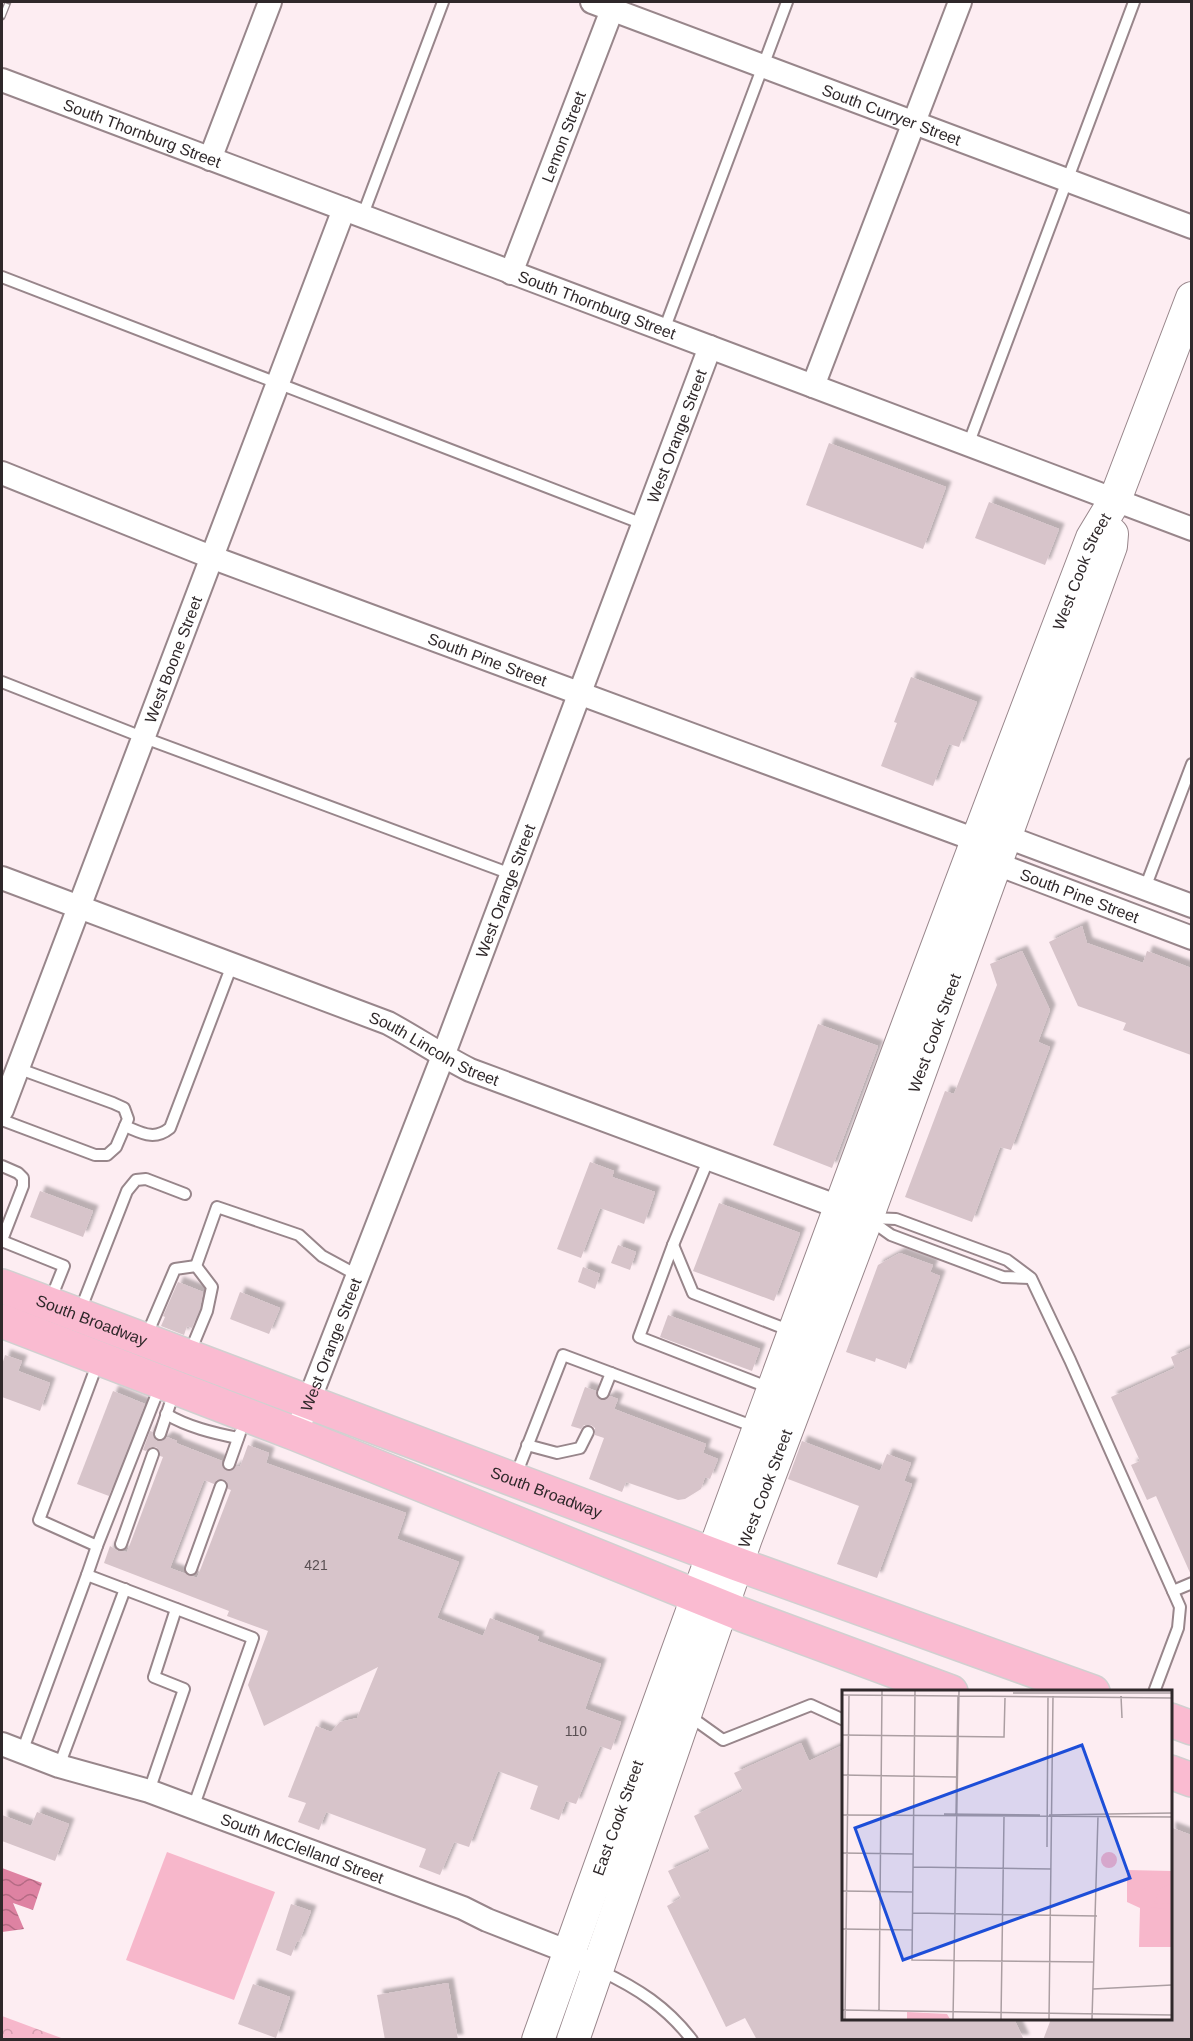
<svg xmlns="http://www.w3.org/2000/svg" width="1193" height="2041" font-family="Helvetica,sans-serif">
	<defs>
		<pattern id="park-crowns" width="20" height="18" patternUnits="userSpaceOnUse" patternTransform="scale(1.5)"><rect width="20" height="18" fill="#f7b7cb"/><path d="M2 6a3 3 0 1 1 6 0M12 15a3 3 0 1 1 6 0" fill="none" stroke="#d49dae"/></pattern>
		<pattern id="water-waves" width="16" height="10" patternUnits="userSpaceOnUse" patternTransform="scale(1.5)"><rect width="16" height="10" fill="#de82a2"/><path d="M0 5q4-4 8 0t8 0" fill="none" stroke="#b46a84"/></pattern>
		<filter id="shadow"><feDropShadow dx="5.5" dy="-5.5" stdDeviation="1.5" flood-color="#0004"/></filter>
	</defs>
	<rect width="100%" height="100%" fill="#fdedf2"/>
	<polygon fill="url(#park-crowns)" points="2,2016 64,2039 2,2039"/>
	<polygon fill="#f7b7cb" points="167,1852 275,1892 234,2000 126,1960"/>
	<polygon fill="url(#water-waves)" points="2,1868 42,1883 33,1910 13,1903 24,1929 2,1932"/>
	<g fill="#d7c4ca" fill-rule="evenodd" filter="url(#shadow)">
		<polygon points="829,443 946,487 923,549 806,505"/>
		<polygon points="989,502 1059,529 1045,565 975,538"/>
		<polygon points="911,677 977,702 959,747 949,744 933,786 881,766 897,723 894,722"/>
		<polygon points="1082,926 1087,943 1143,963 1147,951 1191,968 1191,1055 1123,1030 1126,1023 1078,1006 1049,942"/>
		<polygon points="1022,951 1050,1010 1038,1042 1050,1047 1011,1150 1000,1147 972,1222 905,1197 945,1091 954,1094 997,985 990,964"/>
		<polygon points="818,1024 878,1046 832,1168 773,1145"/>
		<polygon points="590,1162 614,1171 612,1177 655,1192 644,1224 600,1208 581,1258 557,1249"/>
		<polygon points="40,1191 93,1211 83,1237 30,1217"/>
		<polygon points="719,1203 800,1233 774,1301 693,1271"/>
		<polygon points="618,1245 636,1252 630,1270 611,1263"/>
		<polygon points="900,1253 933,1265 930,1272 940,1276 906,1369 876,1358 875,1362 846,1352 878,1265"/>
		<polygon points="583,1267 600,1274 595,1289 578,1282"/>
		<polygon points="178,1282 203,1292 200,1309 192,1328 187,1326 184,1335 161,1326 165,1317 163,1316"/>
		<polygon points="240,1292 280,1308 269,1334 230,1319"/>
		<polygon points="668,1315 760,1349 752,1371 660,1337"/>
		<polygon points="1191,1348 1191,1575 1156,1496 1147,1500 1131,1465 1140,1461 1111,1397 1175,1368 1171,1357"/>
		<polygon points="5,1355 22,1361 18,1371 50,1383 40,1411 2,1397 2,1365"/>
		<polygon points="585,1387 596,1391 597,1397 601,1400 607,1399 610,1396 618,1399 614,1409 706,1444 703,1453 718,1459 710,1479 705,1477 701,1489 685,1499 678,1500 626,1482 622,1492 589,1479 604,1438 595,1435 595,1428 591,1425 584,1425 581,1429 571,1426"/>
		<polygon points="113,1391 145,1404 109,1496 77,1484"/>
		<path d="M150,1431L153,1432V1436L157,1441H162L167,1437L177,1441L176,1443L222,1461V1466L227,1471L233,1470L236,1466L240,1467L248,1445L269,1453L266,1463L406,1513L397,1539L459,1562L437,1618L483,1636L490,1618L539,1637L537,1641L601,1664L585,1709L621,1722L611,1750L600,1746L576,1804L566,1801L559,1820L530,1809L538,1786L498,1771L469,1847L454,1842L440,1875L419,1867L426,1849L326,1812L319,1830L298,1822L306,1803L288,1797L316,1726L331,1732L340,1722L357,1718L378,1667L264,1726L248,1685L268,1631L227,1616L229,1611L104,1563L110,1546L118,1551L127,1552L163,1457L160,1456V1452L156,1447H151L146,1451L143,1450ZM223,1479L227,1482L228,1489L231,1490L197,1578L170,1568L204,1480L214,1484L217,1480Z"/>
		<polygon points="802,1441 880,1471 887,1454 911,1463 904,1481 912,1484 877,1578 837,1564 859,1506 788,1479"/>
		<polygon points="801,1743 809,1761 843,1745 843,2019 1014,2019 1024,2040 757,2040 745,2018 726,2027 667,1906 681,1898 668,1871 710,1851 694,1816 743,1791 734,1773"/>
		<polygon points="37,1812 69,1824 55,1861 2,1841 2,1815 31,1826"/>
		<polygon points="1170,1827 1191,1835 1191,2040 1043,2040 1051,2019 1170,2019"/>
		<polygon points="291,1904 311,1911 299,1942 297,1941 291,1956 276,1950"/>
		<polygon points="448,1983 458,2040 385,2040 377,1995"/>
		<polygon points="253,1984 290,1997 276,2038 238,2024"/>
	</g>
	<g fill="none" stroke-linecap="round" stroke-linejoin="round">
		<defs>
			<g id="lane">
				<polyline points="362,217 443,2"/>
				<polyline points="2,277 643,524"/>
				<polyline points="664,330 787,2"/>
				<polyline points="968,445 1134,2"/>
				<polyline points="2,682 142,737 511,874"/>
				<polyline points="1145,888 1192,764"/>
				<polyline points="2,1120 95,1155 107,1155 116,1147 128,1119 124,1108 113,1103 17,1068"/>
				<path d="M125,1126C142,1133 154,1141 170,1128L232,965"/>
				<polyline points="709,1158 673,1245 639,1337 770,1388"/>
				<polyline points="2,1166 18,1173 23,1178 23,1186 2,1240"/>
				<polyline points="870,1218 896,1219 1007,1260 1031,1278 1070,1360 1180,1607 1178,1628 1154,1692"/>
				<polyline points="870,1220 891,1235 1003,1277 1030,1278"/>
				<polyline points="2,1241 64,1266 50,1301"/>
				<polyline points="673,1245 693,1293 791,1331"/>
				<polyline points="196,1266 217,1207 299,1235 322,1256 357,1275"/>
				<polyline points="80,1311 127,1191 136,1180 146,1179 185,1194"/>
				<polyline points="146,1337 175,1269 196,1266"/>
				<polyline points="190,1352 207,1311 212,1287 196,1266"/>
				<polyline points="98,1362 39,1520 97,1546 160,1386"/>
				<polyline points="603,1393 611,1373"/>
				<path d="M166,1414C188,1427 213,1433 238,1438"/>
				<polyline points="160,1434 174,1392"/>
				<polyline points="527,1445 557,1453 580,1448 588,1432"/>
				<polyline points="229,1464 240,1433"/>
				<polyline points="516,1475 563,1355 755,1427"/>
				<polyline points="121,1544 153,1454"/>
				<polyline points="191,1569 221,1486"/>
				<polyline points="87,1575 97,1546"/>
				<polyline points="1173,1591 1192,1583"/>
				<polyline points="688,1715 723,1740 811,1705 844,1720"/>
				<polyline points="22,1752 87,1575 253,1638 193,1808"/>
				<polyline points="59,1766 125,1589"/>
				<polyline points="149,1791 184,1689 154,1677 176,1609"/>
				<path d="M601,1971C637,1988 667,2007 692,2040"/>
			</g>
			<g id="street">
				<path id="s1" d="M592,2L1192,227"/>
				<path id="s2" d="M2,80L1192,529"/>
				<polyline points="210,159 270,2"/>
				<path id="s3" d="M511,273L615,2"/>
				<polyline points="813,386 960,2"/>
				<path id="s4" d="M2,473L211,557L976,840L1007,837L1192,906"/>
				<path id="s5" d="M987,852L997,864L1192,938"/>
				<path id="s6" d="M2,878L388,1023C416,1038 442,1056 470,1070L855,1213"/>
				<path id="s7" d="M2,1110L344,209"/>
				<path id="s8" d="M296,1434L443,1056L710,347"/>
				<path id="s9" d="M2,1744L59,1766L149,1791L463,1908L487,1920L569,1952L582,1960"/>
			</g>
			<g id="secondary">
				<path id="s10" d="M538,2040C717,1537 901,1036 1092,538L1115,500L1192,298"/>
				<path id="s11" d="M573,2040L746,1538L867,1218L1111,546L1112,534"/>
			</g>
			<g id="primary">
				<path id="s12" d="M2,1286L737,1564L1093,1692"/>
				<polyline points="2,1321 296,1434 743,1615 951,1692"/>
				<polyline points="1170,1720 1192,1728"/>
				<polyline points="1170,1772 1192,1780"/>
			</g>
		</defs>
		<use href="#lane" stroke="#98868b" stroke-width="14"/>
		<use href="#street" stroke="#98868b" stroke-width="26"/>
		<use href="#secondary" stroke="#98868b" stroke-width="34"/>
		<use href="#primary" stroke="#d1d0d0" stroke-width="36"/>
		<use href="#lane" stroke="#fff" stroke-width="10"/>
		<use href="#street" stroke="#fff" stroke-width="22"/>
		<use href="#secondary" stroke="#fff" stroke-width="32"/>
		<use href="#primary" stroke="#fabbd1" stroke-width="33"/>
		<defs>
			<polyline id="rail" points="2,17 8,2"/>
		</defs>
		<use href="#rail" stroke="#95898d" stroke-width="7"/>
		<use href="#rail" stroke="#fff" stroke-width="4.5" stroke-dasharray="14" stroke-linecap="butt"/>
	</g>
	<g text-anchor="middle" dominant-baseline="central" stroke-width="4.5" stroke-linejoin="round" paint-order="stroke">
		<g font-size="14" fill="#594f52">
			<text x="316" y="1565">421</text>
			<text x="576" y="1731">110</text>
		</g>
		<g font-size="16" fill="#2f282a" stroke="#fff">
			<text stroke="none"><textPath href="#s1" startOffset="320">South Curryer Street</textPath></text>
			<text stroke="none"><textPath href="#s2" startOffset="150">South Thornburg Street</textPath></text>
			<text stroke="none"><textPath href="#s3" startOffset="146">Lemon Street</textPath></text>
			<text stroke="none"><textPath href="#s2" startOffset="636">South Thornburg Street</textPath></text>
			<text stroke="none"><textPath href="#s8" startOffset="1068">West Orange Street</textPath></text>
			<text stroke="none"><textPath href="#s10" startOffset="1566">West Cook Street</textPath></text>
			<text stroke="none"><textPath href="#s4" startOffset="520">South Pine Street</textPath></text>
			<text stroke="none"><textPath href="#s7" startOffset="482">West Boone Street</textPath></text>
			<text stroke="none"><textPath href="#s8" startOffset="582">West Orange Street</textPath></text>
			<text stroke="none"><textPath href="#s5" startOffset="104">South Pine Street</textPath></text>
			<text stroke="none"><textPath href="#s11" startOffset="1070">West Cook Street</textPath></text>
			<text stroke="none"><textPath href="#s6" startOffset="465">South Lincoln Street</textPath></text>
			<text stroke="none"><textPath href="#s12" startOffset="96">South Broadway</textPath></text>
			<text stroke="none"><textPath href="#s8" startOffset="96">West Orange Street</textPath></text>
			<text stroke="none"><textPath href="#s11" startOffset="584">West Cook Street</textPath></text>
			<text stroke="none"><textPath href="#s12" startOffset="582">South Broadway</textPath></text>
			<text stroke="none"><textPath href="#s10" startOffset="236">East Cook Street</textPath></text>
			<text stroke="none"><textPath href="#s9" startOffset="318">South McClelland Street</textPath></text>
		</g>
	</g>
	<g transform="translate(842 1690)">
		<rect width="330" height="330" fill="#fdedf2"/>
		<path d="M285,180L330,181V257H297L298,218L285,212ZM65,322L105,324L108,329H65Z" fill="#f7b7cb"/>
		<path d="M259 170a8 8 0 1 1 16 0a8 8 0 1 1-16 0ZM310,182L305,198L288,204V183ZM330,193V214L312,213L318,199ZM301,217L330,219V253L301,251Z" fill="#f7b7cb"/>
		<path fill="none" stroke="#ab9ea2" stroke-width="1.5" d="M73,1L70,270L251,272M171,3H330M0,5L330,8M279,6L280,28M0,45L162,47L163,8M0,85L114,87M102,124L198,125M0,125L330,127M207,125L330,123M114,126L116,6M205,157L206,6M0,163L71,164M71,177L209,179M0,201L71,202M71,223L255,226M0,239L71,240M251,299L330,295M0,320L330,325M37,320L40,1M3,329L7,5M111,329L117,1M159,329L162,127M207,329L211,6M250,329L256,126"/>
		<path fill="#1d4ed8" fill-opacity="0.15" stroke="#1d4ed8" stroke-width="3" d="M240,55L288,188L61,270L13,138Z"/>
		<rect width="330" height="330" fill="none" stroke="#2f282a" stroke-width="3"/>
	</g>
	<rect width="1193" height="2041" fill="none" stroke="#2f282a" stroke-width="6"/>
</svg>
